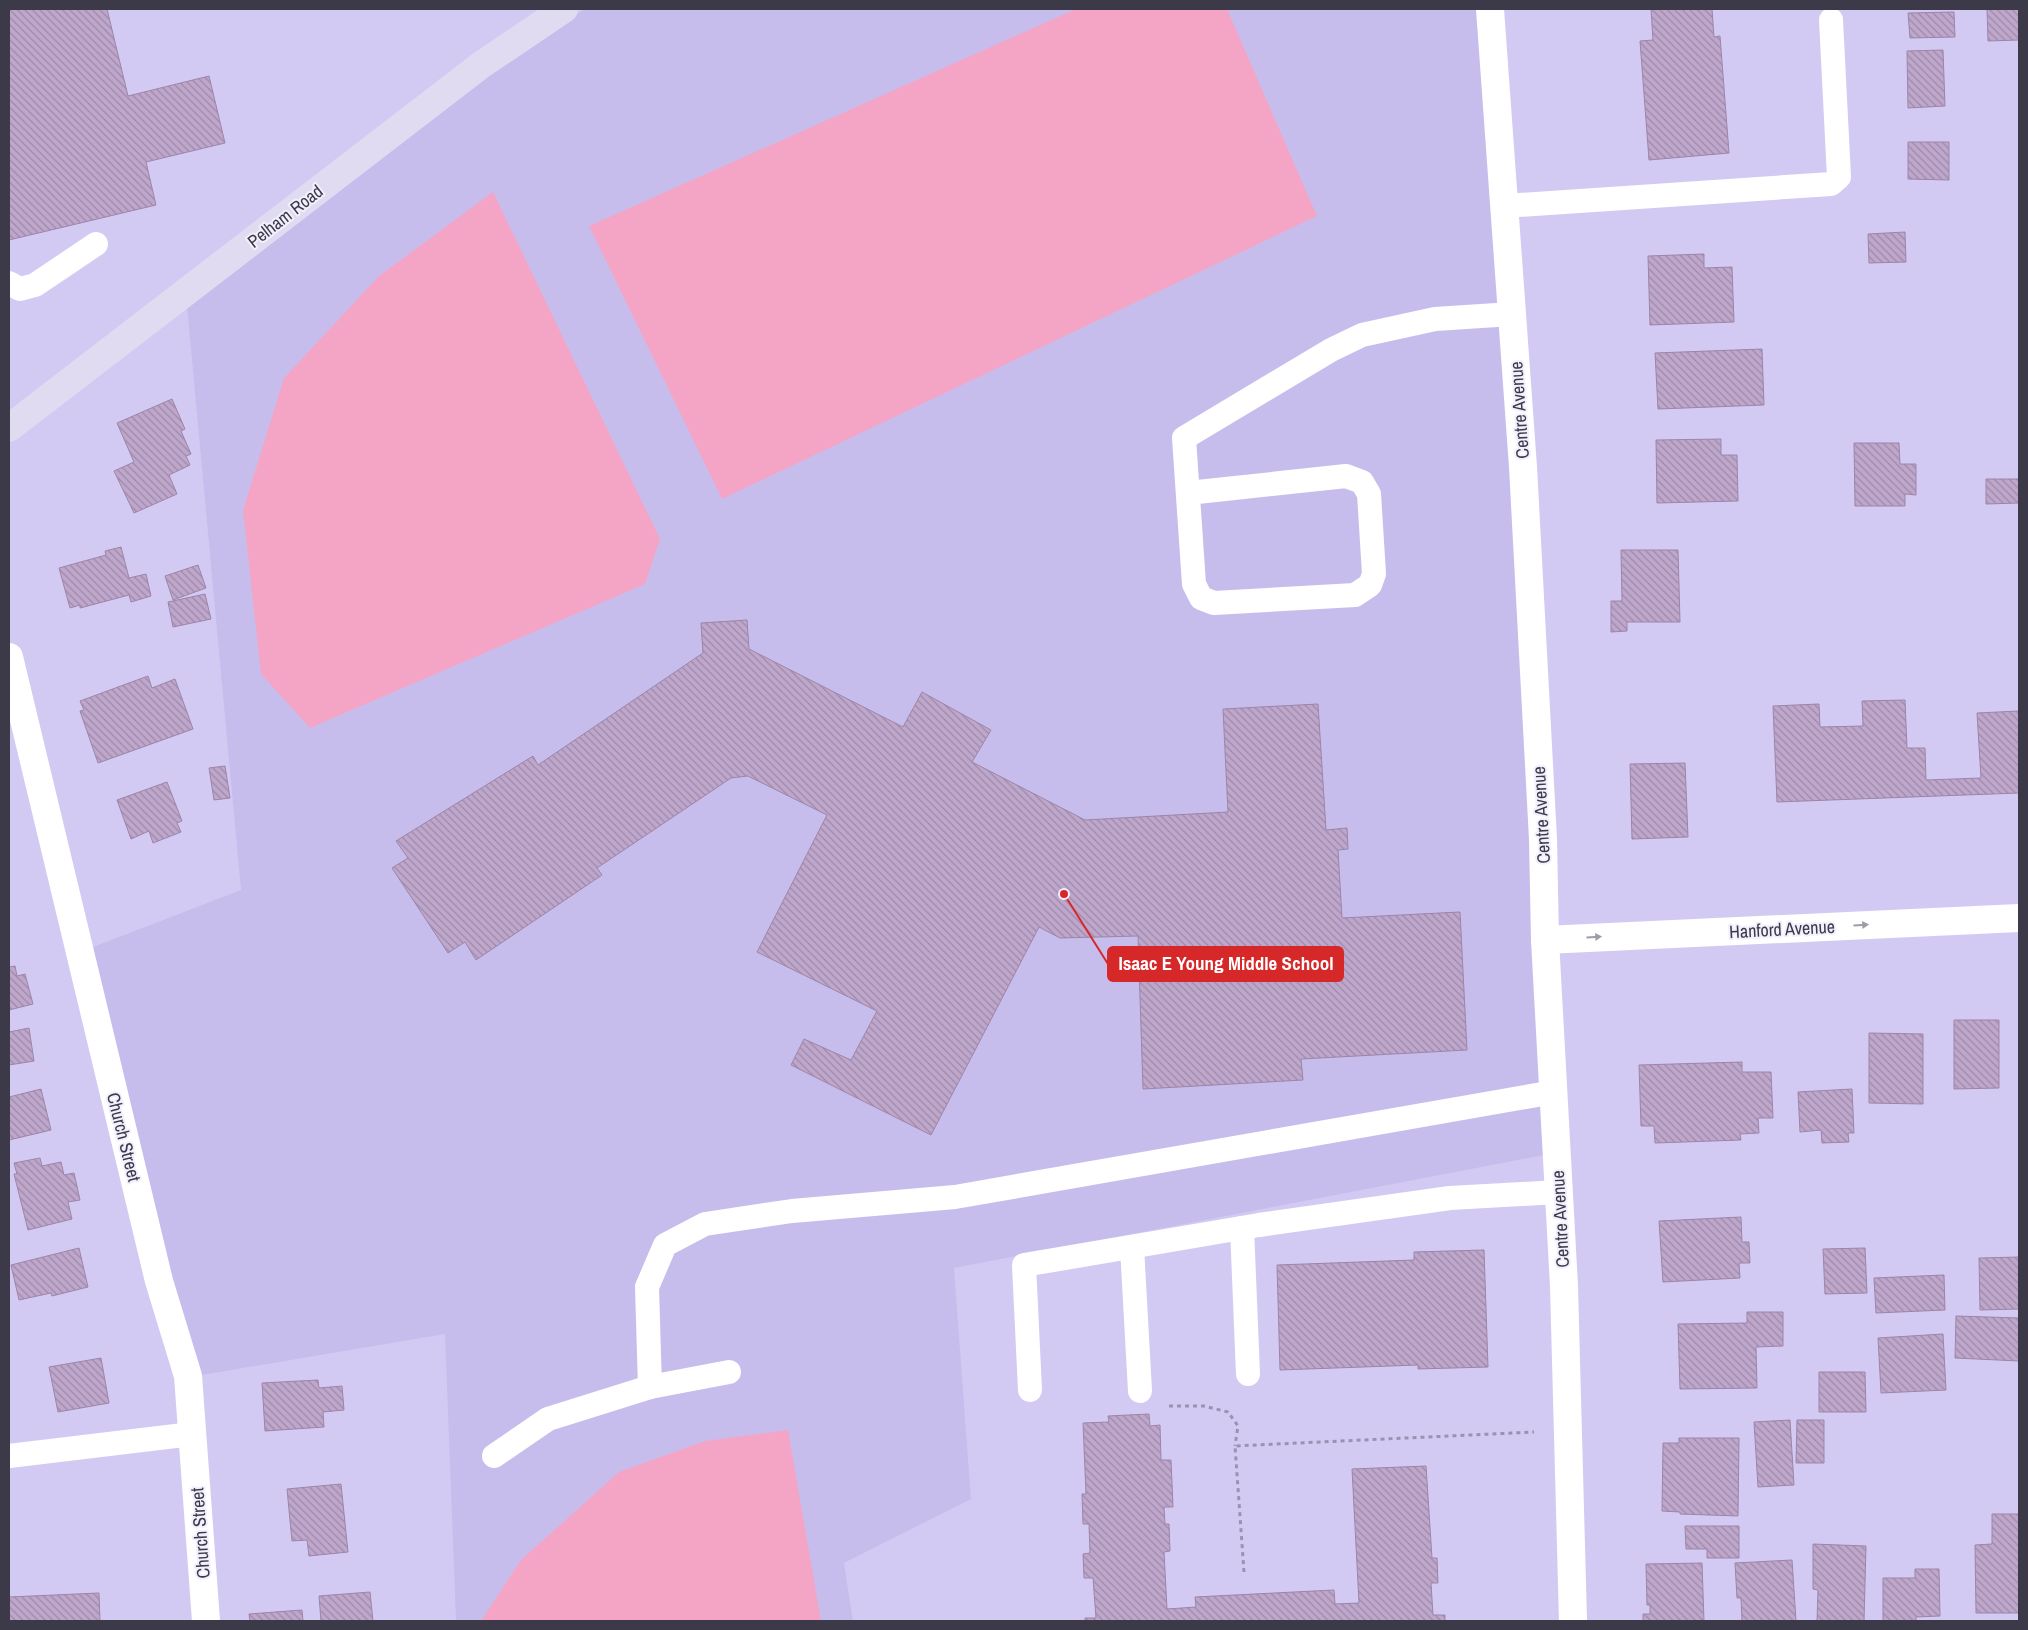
<svg xmlns="http://www.w3.org/2000/svg" width="2028" height="1630" font-family="'Archivo Narrow',sans-serif">
	<defs>
		<pattern id="building-back-hatch" width="6" height="6" patternUnits="userSpaceOnUse" patternTransform="scale(1.25)"><rect width="6" height="6" fill="#bfa7cc"/><path d="M-1 5l2 2M0 0l6 6M5-1l2 2" fill="none" stroke="#9c89a8"/></pattern>
	</defs>
	<rect width="100%" height="100%" fill="#d3caf4"/>
	<polygon fill="#c7bded" points="585,9 1486,9 1560,1152 954,1268 971,1499 844,1563 853,1621 456,1621 445,1334 178,1379 80,952 241,890 186,295 484,71"/>
	<g fill="#f4a5c5">
		<polygon points="1076,9 1227,9 1317,216 722,499 589,226"/>
		<polygon points="493,192 660,539 645,584 310,728 261,674 243,510 284,378 379,276"/>
		<polygon points="788,1430 821,1621 481,1621 521,1560 619,1472 705,1441"/>
	</g>
	<g fill="url(#building-back-hatch)" stroke="#9c85a8">
		<polygon points="9,9 107,9 128,96 209,76 225,143 146,162 156,205 9,240"/>
		<polygon points="1651,9 1712,9 1714,37 1720,36 1729,153 1649,160 1640,41 1653,40"/>
		<polygon points="1987,9 2019,9 2019,40 1988,41"/>
		<polygon points="1954,12 1955,37 1910,38 1908,13"/>
		<polygon points="1943,50 1945,106 1908,108 1907,51"/>
		<polygon points="1908,142 1949,142 1949,180 1908,179"/>
		<polygon points="1905,232 1906,262 1869,263 1868,234"/>
		<polygon points="1704,254 1704,268 1732,267 1734,322 1650,325 1648,256"/>
		<polygon points="1762,349 1764,405 1658,409 1655,353"/>
		<polygon points="172,399 185,429 181,431 191,454 186,456 190,465 169,475 177,494 134,513 114,471 134,462 117,423"/>
		<polygon points="1721,439 1721,455 1737,455 1738,501 1657,503 1656,440"/>
		<polygon points="1854,443 1899,443 1900,464 1916,464 1916,495 1905,494 1905,506 1855,506"/>
		<polygon points="1986,479 2019,479 2019,503 1986,504"/>
		<polygon points="121,547 129,578 146,574 151,596 131,602 129,595 80,608 80,605 70,608 59,568 106,555 105,551"/>
		<polygon points="1621,550 1678,550 1680,622 1627,622 1627,631 1611,632 1611,601 1622,601"/>
		<polygon points="198,565 206,588 173,600 165,576"/>
		<polygon points="205,594 211,619 173,627 168,602"/>
		<polygon points="747,620 749,649 903,727 922,692 991,730 972,762 1085,820 1228,812 1223,709 1318,704 1326,830 1347,828 1348,849 1338,850 1342,918 1460,912 1467,1050 1301,1059 1303,1080 1143,1089 1138,936 1060,938 1039,927 931,1135 791,1065 804,1039 851,1060 877,1011 757,952 827,815 748,776 731,778 597,868 602,875 476,960 465,942 448,953 392,868 408,858 396,841 533,756 538,765 703,653 701,623"/>
		<polygon points="148,676 152,688 175,679 193,729 98,763 80,711 84,710 80,701"/>
		<polygon points="1905,700 1907,748 1925,748 1926,780 1981,778 1977,713 2019,711 2019,793 1777,802 1773,706 1819,704 1820,727 1863,726 1862,701"/>
		<polygon points="1685,763 1688,837 1632,839 1630,764"/>
		<polygon points="225,766 230,798 214,800 209,768"/>
		<polygon points="167,782 182,821 177,823 181,832 153,843 149,831 131,839 117,800"/>
		<polygon points="15,966 17,976 25,974 33,1004 9,1010 9,967"/>
		<polygon points="1954,1020 1999,1020 1999,1088 1954,1089"/>
		<polygon points="29,1028 34,1061 9,1065 9,1032"/>
		<polygon points="1869,1033 1923,1034 1923,1104 1869,1103"/>
		<polygon points="1742,1062 1742,1072 1771,1072 1773,1118 1758,1118 1759,1133 1740,1134 1741,1140 1655,1143 1654,1126 1641,1126 1639,1065"/>
		<polygon points="41,1089 51,1130 9,1140 9,1097"/>
		<polygon points="1852,1089 1854,1133 1848,1133 1849,1142 1822,1143 1821,1130 1800,1132 1798,1092"/>
		<polygon points="40,1158 42,1166 61,1162 64,1175 74,1173 80,1200 68,1202 72,1219 28,1230 14,1174 17,1174 14,1163"/>
		<polygon points="1741,1217 1742,1242 1749,1242 1750,1263 1739,1263 1740,1278 1663,1282 1659,1221"/>
		<polygon points="79,1248 88,1287 52,1296 51,1293 19,1300 11,1265"/>
		<polygon points="1865,1248 1867,1293 1825,1294 1823,1249"/>
		<polygon points="1484,1250 1488,1367 1418,1369 1418,1365 1280,1370 1277,1265 1414,1260 1414,1252"/>
		<polygon points="2019,1257 2019,1309 1980,1310 1979,1258"/>
		<polygon points="1944,1275 1945,1310 1876,1313 1874,1278"/>
		<polygon points="1747,1312 1783,1312 1783,1346 1756,1347 1757,1388 1680,1389 1678,1324 1747,1323"/>
		<polygon points="1956,1316 2019,1318 2019,1361 1955,1358"/>
		<polygon points="1943,1334 1946,1390 1881,1393 1878,1338"/>
		<polygon points="101,1358 109,1403 58,1412 49,1367"/>
		<polygon points="1819,1372 1865,1372 1866,1412 1819,1412"/>
		<polygon points="318,1380 319,1388 342,1386 344,1410 323,1412 324,1427 265,1431 262,1383"/>
		<polygon points="1149,1414 1150,1426 1160,1425 1161,1460 1171,1460 1173,1507 1164,1507 1165,1524 1169,1524 1170,1551 1164,1552 1167,1609 1196,1607 1195,1597 1334,1590 1335,1604 1359,1603 1352,1469 1426,1466 1432,1558 1437,1558 1438,1583 1431,1583 1433,1615 1445,1615 1445,1621 1085,1621 1085,1618 1096,1618 1093,1578 1084,1578 1083,1554 1090,1553 1089,1524 1083,1524 1082,1494 1086,1494 1083,1423 1109,1422 1108,1416"/>
		<polygon points="1790,1420 1794,1485 1758,1487 1754,1422"/>
		<polygon points="1797,1420 1824,1420 1824,1463 1796,1463"/>
		<polygon points="1679,1438 1739,1438 1738,1516 1680,1514 1680,1512 1662,1511 1663,1443 1679,1443"/>
		<polygon points="341,1484 348,1552 309,1556 307,1540 292,1541 287,1489"/>
		<polygon points="1992,1514 2019,1514 2019,1613 1976,1613 1975,1545 1992,1544"/>
		<polygon points="1685,1526 1739,1526 1739,1558 1707,1558 1707,1549 1686,1549"/>
		<polygon points="1813,1544 1866,1546 1864,1621 1817,1621 1818,1590 1813,1589"/>
		<polygon points="1792,1560 1796,1621 1742,1621 1741,1598 1737,1598 1735,1563"/>
		<polygon points="1702,1563 1704,1621 1643,1621 1643,1614 1650,1614 1650,1605 1647,1605 1646,1564"/>
		<polygon points="1915,1569 1939,1569 1940,1616 1916,1617 1916,1621 1883,1621 1883,1578 1915,1578"/>
		<polygon points="370,1592 373,1621 321,1621 319,1596"/>
		<polygon points="99,1593 100,1621 9,1621 9,1597"/>
		<polygon points="302,1610 303,1621 250,1621 249,1614"/>
	</g>
	<g fill="none" stroke-linecap="round" stroke-linejoin="round">
		<g stroke="#9993b3" stroke-width="3" stroke-dasharray="4 4" stroke-linecap="butt">
			<polyline points="1169,1406 1204,1406 1228,1412 1238,1426 1235,1446"/>
			<polyline points="1244,1572 1235,1446 1534,1432"/>
		</g>
		<g stroke="#fff" stroke-width="24">
			<polyline points="1504,206 1831,184 1839,177 1831,20"/>
			<polyline points="9,283 20,289 35,285 96,244"/>
			<polyline points="1188,493 1346,476 1362,482 1369,494 1374,574 1370,585 1355,595 1214,603 1201,598 1194,584 1184,438 1331,350 1362,335 1435,319 1512,314"/>
			<polyline points="1242,1228 1248,1374"/>
			<polyline points="1132,1247 1140,1391"/>
			<polyline points="650,1387 729,1372"/>
			<polyline points="1030,1390 1024,1265 1259,1225 1450,1198 1559,1192"/>
			<polyline points="9,1456 192,1434"/>
			<polyline points="494,1456 548,1419 650,1387 647,1287 665,1245 705,1224 792,1211 955,1197 1554,1092"/>
		</g>
		<polyline stroke="#fff" stroke-width="28" points="1545,940 2019,918"/>
		<g stroke="#fff" stroke-width="28">
			<polyline points="1490,9 1523,467 1543,839 1545,940 1564,1286 1573,1621"/>
			<polyline points="9,657 159,1281 188,1376 206,1621"/>
		</g>
		<polyline stroke="#e0dbf1" stroke-width="28" points="9,428 481,65 564,9"/>
	</g>
	<defs><path id="oneway-solid" d="M-6-.8H1V-3.2L6.5 0L1 3.2V.8H-6Z" transform="scale(1.25)"/></defs>
	<g fill="#9e9ca4">
		<use href="#oneway-solid" transform="translate(1861 925) rotate(-3)"/>
		<use href="#oneway-solid" transform="translate(1594 937) rotate(-3)"/>
	</g>
	<g text-anchor="middle" dominant-baseline="central" stroke-width="4" stroke-linejoin="round" paint-order="stroke">
		<g font-size="18" fill="#3c3949" stroke="#f2f0fd">
			<text transform="translate(285 216) rotate(-38)">Pelham Road</text>
			<text transform="translate(1519 410) rotate(-94)">Centre Avenue</text>
			<text transform="translate(1541 815) rotate(-93)">Centre Avenue</text>
			<text transform="translate(1782 929) rotate(-3)">Hanford Avenue</text>
			<text transform="translate(124 1137) rotate(76)">Church Street</text>
			<text transform="translate(1560 1219) rotate(-93)">Centre Avenue</text>
			<text transform="translate(200 1533) rotate(-94)">Church Street</text>
		</g>
	</g>
	<path fill="none" stroke="#d62828" stroke-width="2" d="M1064 894L1108 964"/>
	<circle fill="#d62828" stroke="#f2f0fd" stroke-width="2" cx="1064" cy="894" r="5"/>
	<rect fill="#d62828" stroke="#d62828" stroke-width="2" x="1108" y="947" width="235" height="34" rx="5"/>
	<g font-size="19" text-anchor="middle" font-weight="bold" fill="#fff">
		<text x="1226" y="970">Isaac E Young Middle School</text>
	</g>
	<rect width="2028" height="1630" fill="none" stroke="#3c3949" stroke-width="20"/>
</svg>
